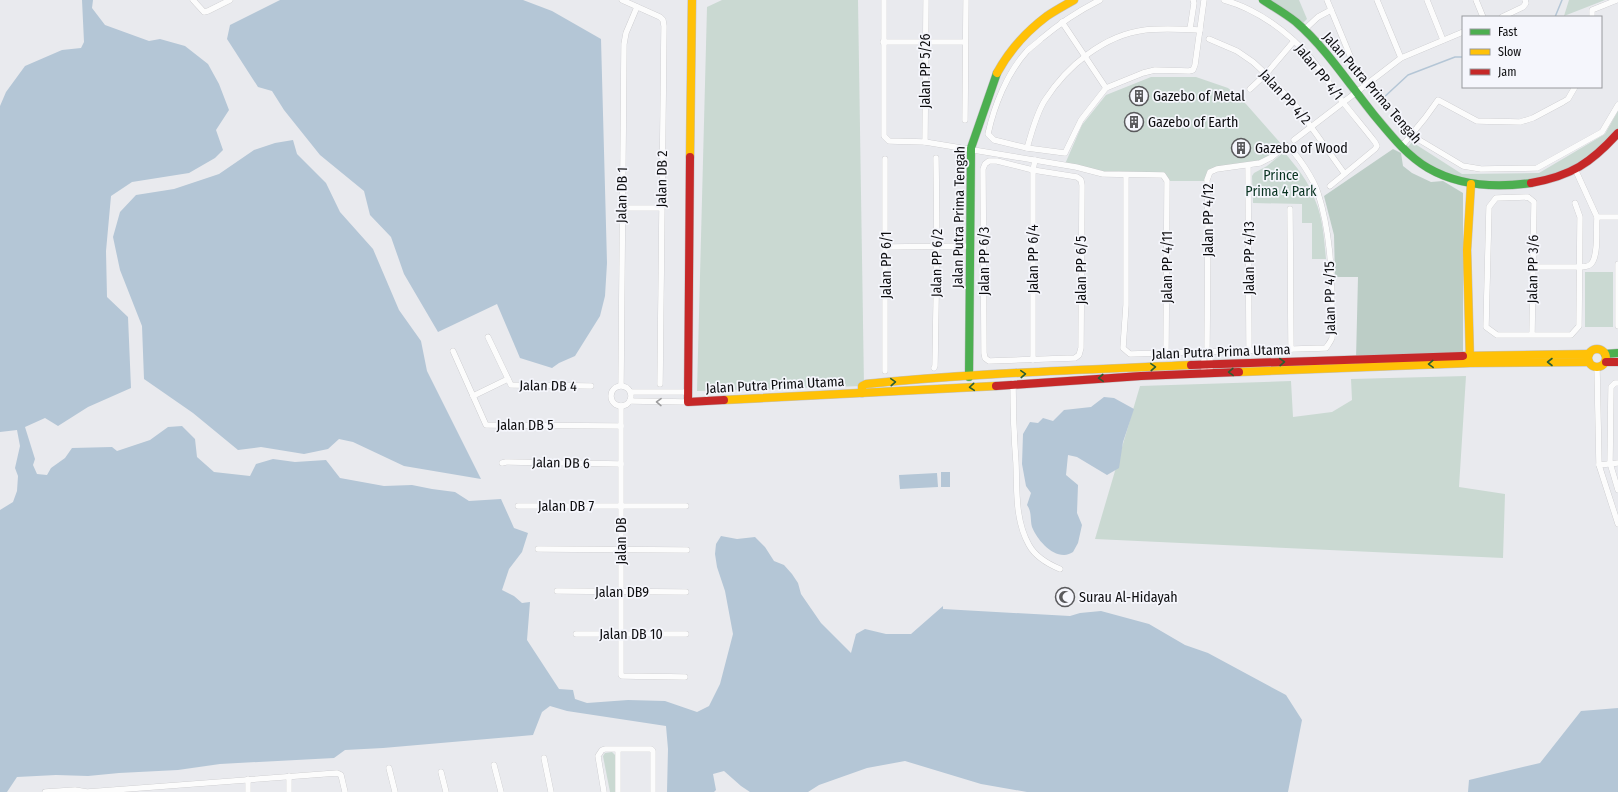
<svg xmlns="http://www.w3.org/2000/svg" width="1618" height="792" font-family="'Fira Sans Condensed',sans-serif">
	<rect width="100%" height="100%" fill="#e9eaee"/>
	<g fill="#cad9d2">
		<polygon points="722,0 858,0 864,386 697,391 707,7"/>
		<polygon points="1271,0 1299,0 1307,19 1302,24"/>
		<polygon points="1569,0 1605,0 1564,16"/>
		<polygon points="1151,77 1196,77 1228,88 1246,104 1283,146 1260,162 1208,172 1204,181 1168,181 1162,173 1100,172 1065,164 1082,125 1106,95"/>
		<polygon points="1618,111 1618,129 1597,151 1568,170 1542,178 1488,184 1449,176 1427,165 1407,148 1412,142 1462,174 1539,173 1605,134"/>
		<path d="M1284,152C1296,166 1309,182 1315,200C1323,218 1324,239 1326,259H1312V223H1302V204L1253,203L1252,176L1254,173L1267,166Z"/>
		<rect x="1585" y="272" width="28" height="55"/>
		<polygon points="1466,376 1459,487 1505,494 1503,558 1095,539 1140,386 1291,381 1293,417 1332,412 1352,400 1351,379"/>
		<polygon points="612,752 616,756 615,792 610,792 603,756 605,753"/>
	</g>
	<polygon fill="#bccdc6" points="1393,149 1401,153 1403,166 1412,173 1431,182 1443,181 1463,193 1463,353 1356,359 1358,277 1335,277 1334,235 1324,196"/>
	<g fill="#b4c6d6">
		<polygon points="82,0 93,0 92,8 105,25 149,41 160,39 185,46 208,64 219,84 229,110 216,130 223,150 215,158 189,173 132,182 111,196 106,251 107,297 128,317 131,388 88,407 58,426 45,418 25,427 35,459 33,465 37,474 47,475 51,468 65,458 72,448 112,447 117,451 150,440 168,427 182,426 195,439 197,457 214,472 250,476 256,464 273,459 295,462 326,460 340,478 384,486 412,485 432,489 455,492 469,501 501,499 514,528 528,533 522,552 509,569 502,590 514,596 522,603 530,602 527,640 559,689 573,690 575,699 587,703 628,700 665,701 697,712 709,706 720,684 733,634 725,591 717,567 715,554 716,544 721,536 737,539 755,537 765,547 774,561 784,565 792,574 798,583 801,594 821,623 851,653 856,634 865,629 886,634 911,634 943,606 943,609 1070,616 1080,613 1101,611 1149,624 1185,645 1208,653 1286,695 1302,720 1288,792 1027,792 981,784 905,761 867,768 819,785 808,792 750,792 741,786 724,771 713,774 716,790 714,792 667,792 668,749 666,726 567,711 550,706 542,712 533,735 383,748 345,750 334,758 220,764 178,770 119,773 88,776 56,775 17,777 7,792 0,792 0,510 13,502 17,491 18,476 15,468 20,446 17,430 0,432 0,106 6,92 25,66 62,50 81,48 84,42"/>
		<polygon points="280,0 523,0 552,11 601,39 607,263 605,296 600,316 575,356 559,363 552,368 520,358 497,304 438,332 404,274 391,237 370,215 364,191 320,155 284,110 272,91 258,87 227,39 230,25"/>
		<polygon points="293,140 297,154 326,183 340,212 373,249 399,310 421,341 427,371 481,479 404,466 353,442 339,439 328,449 304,454 261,447 238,450 193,413 144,379 142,326 120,270 113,237 120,212 136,195 174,189 219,174 254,150 275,143"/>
		<path d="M1104,397L1114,398L1134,409L1123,442L1119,468L1107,475L1077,457L1068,455L1066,475L1078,485L1077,513L1082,525L1078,543L1073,552C1071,553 1067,555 1064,555C1050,555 1037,539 1032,527C1030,519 1032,512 1027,505L1031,493L1026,486L1022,464L1023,434L1030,422L1038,423L1043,418L1053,421L1064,410L1091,407Z"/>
		<rect x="941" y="472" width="9" height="15"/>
		<polygon points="937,473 938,487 900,489 899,475"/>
		<polygon points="1618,708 1618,792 1468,792 1469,780 1540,763 1581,711"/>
	</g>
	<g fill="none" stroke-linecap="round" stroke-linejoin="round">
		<g stroke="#b4c6d6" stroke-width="1.5">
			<polyline points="1555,17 1562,0"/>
			<polyline points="1381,100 1408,75 1455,57 1463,57"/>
		</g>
		<defs>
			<g id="street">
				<polyline points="193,0 204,12 208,11 230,0"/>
				<polyline points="622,0 660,17 663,20 664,26 660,384"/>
				<polyline points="884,0 884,136 889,141 925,142 1076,167 1103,174 1163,175 1167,181 1166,353"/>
				<path d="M1100,0C1078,11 1060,23 1041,39C1037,43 1031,47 1027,51C1007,73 994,106 988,134L994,140L1027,148L1065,153L1081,120L1106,88L1143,73L1155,70L1189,71L1193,70L1195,65L1204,0"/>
				<path d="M1224,0C1257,9 1288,32 1310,57C1322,71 1331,87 1342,101C1353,115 1364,128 1375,142L1377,146L1375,149L1330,186"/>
				<polyline points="1327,0 1351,58"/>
				<polyline points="1377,0 1401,58"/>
				<polyline points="1427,0 1443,40"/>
				<polyline points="1476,0 1483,17"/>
				<polyline points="1502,17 1523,7 1526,3 1525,0"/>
				<polyline points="1592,17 1592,10 1617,0"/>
				<polyline points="1062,22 1106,88"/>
				<polyline points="1190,29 1194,3 1193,0"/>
				<polyline points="1304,30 1318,17 1331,10"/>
				<polyline points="1209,39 1237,51 1253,62 1266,74 1297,107 1344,173"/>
				<polyline points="883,42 965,42"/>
				<polyline points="1250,89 1266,74 1294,41"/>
				<polyline points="965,120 966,0"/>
				<polyline points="1411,135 1463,166 1481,169 1537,168 1602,132 1618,105"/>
				<polyline points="1294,140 1401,58 1463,32"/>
				<polyline points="925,142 926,0"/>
				<polyline points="1402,146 1425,118 1438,100 1477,121 1520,122 1533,118 1563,102 1568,99 1575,87"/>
				<path d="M1027,148C1032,132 1036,114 1045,100C1067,66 1104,35 1145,30C1163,28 1181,29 1200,30"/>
				<polyline points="885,159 885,371"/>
				<polygon points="989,161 997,161 1033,170 1077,177 1081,180 1082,185 1081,348 1079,355 1075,358 989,361 985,358 984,353 983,169 985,164"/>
				<polyline points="1248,166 1249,350"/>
				<polyline points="1575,169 1597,217 1618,217"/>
				<path d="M1126,175V305L1123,348L1130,354L1326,348C1328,345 1331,341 1332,338C1333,329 1332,319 1332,310C1332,271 1330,231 1318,193C1314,180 1297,153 1286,145L1272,157L1260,163L1217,169L1210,172L1207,180L1208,219L1207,351"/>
				<polyline points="622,208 661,208"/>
				<polyline points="1290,209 1291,349"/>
				<polyline points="886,247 970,246"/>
				<polyline points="1618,264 1618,326"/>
				<path d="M1532,267H1579C1583,267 1588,267 1591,264C1599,256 1596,228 1597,217"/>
				<polyline points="1532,335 1534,202 1528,197 1496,198 1489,207 1486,327 1497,335 1571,335 1579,326 1580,217 1575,203"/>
				<polyline points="488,337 511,385 591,386"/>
				<polyline points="453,351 486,425 621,426"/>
				<polyline points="1204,351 1204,373"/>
				<polyline points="1210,351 1210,373"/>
				<polyline points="1033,360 1033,170 1035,160"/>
				<polyline points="1597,367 1599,465 1618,524"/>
				<polyline points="934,368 935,366 937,246 936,158"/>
				<path d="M1013,383C1013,410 1014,437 1016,463C1017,491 1015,520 1029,545C1035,556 1048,564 1060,569"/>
				<polyline points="1618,383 1615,383 1611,387 1610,463 1618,490"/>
				<polyline points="621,385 624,44 626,33 637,7"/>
				<circle cx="621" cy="396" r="10"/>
				<polyline points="631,392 688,392"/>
				<polyline points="473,396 508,379"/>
				<polyline points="630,401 688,402"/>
				<polyline points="621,406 621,675 622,676 685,677"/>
				<polyline points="502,463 506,462 621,464"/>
				<polyline points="1599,465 1618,463"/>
				<polyline points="518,506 686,506"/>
				<polyline points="538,549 687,550"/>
				<polyline points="557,591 686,592"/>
				<polyline points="576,634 686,634"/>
				<polyline points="618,750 618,792"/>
				<polyline points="544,758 551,792"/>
				<polyline points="494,765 501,792"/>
				<polyline points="389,768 395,792"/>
				<polyline points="441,772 446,792"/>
				<polyline points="289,776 289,792"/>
				<polyline points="248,779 248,792"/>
				<polyline points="45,792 75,790 87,792 337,773 341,775 345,792"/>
				<polyline points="604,792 598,756 602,750 605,749 651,749 653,751 653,792"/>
			</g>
			<g id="fast">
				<path d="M1263,0C1274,7 1286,14 1296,22C1326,48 1349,84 1374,115C1390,134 1406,155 1428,168C1459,186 1495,188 1531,183"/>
				<polyline points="1605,354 1618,353"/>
				<polyline points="969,377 971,148 997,73"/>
			</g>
			<g id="slow">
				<path d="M997,73C1009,51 1027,31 1047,16C1056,10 1065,5 1074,0"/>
				<polyline points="690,157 692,0"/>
				<circle cx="1597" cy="358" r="9"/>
				<polyline points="1463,356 1589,354"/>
				<polyline points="1470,360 1467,250 1471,184"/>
				<polyline points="1239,372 1470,363 1589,362"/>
				<path d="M862,393V386L866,384C974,373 1083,370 1191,365"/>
				<polyline points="724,400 996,386"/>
			</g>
			<g id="jam">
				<polyline points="690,157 688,402 724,400"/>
				<path d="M1531,183C1571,176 1591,163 1618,133"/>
				<polyline points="1606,362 1618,362"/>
				<polyline points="1191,365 1463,356"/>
				<polyline points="996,386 1141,376 1239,372"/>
			</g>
		</defs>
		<use href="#street" stroke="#c1c1c4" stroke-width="6"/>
		<use href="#fast" stroke="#c1c1c4" stroke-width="9"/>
		<use href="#slow" stroke="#c1c1c4" stroke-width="9"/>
		<use href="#jam" stroke="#c1c1c4" stroke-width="9"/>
		<use href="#street" stroke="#fcfcfc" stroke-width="5.5"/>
		<use href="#fast" stroke="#4caf50" stroke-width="8"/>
		<use href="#slow" stroke="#ffc107" stroke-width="8"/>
		<use href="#jam" stroke="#c62828" stroke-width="8"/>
	</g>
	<defs><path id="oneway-chevron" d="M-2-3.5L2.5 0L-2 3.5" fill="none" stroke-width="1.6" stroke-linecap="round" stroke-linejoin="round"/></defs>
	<g stroke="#2c5e30">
		<use href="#oneway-chevron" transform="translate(1282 362) rotate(-2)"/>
		<use href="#oneway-chevron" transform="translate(1550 362) rotate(180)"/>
		<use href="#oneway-chevron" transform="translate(1431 364) rotate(178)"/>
		<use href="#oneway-chevron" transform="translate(1153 367) rotate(-3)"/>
		<use href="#oneway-chevron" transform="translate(1231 372) rotate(178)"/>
		<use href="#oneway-chevron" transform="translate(1023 374) rotate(-3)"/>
		<use href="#oneway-chevron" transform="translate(1101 378) rotate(177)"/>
		<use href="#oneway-chevron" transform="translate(893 382) rotate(-4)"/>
		<use href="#oneway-chevron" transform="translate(972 387) rotate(175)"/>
	</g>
	<use stroke="#9c9c9d" href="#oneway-chevron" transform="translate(659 402) rotate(-179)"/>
	<defs>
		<symbol id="building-ring" viewBox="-11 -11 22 22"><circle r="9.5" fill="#f5f6fc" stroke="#5a5a5d" stroke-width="1.5"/><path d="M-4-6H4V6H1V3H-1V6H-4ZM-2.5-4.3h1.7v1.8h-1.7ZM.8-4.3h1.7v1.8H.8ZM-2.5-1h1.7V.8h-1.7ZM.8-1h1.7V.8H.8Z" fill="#5a5a5d"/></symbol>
		<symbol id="mosque-ring" viewBox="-11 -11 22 22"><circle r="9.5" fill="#f5f6fc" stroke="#5a5a5d" stroke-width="1.5"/><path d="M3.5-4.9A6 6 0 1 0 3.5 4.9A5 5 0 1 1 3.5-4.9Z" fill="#5a5a5d"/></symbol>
	</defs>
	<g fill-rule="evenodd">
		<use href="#building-ring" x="1128" y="85" width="22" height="22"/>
		<use href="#building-ring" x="1123" y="111" width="22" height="22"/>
		<use href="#building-ring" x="1230" y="137" width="22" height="22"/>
		<use href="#mosque-ring" x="1054" y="586" width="22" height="22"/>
	</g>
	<g text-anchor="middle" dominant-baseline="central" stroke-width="3.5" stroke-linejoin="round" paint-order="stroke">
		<g font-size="14" fill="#0d0d0f" stroke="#f5f6fc">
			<text transform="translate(925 71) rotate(-90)">Jalan PP 5/26</text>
			<text transform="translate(1319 72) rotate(51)">Jalan PP 4/1</text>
			<text transform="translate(1372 88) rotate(49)">Jalan Putra Prima Tengah</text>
			<text transform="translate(1285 97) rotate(48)">Jalan PP 4/2</text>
			<text transform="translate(662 179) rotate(-89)">Jalan DB 2</text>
			<text transform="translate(622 195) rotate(-89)">Jalan DB 1</text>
			<text transform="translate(959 217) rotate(-89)">Jalan Putra Prima Tengah</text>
			<text transform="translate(1208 220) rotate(-90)">Jalan PP 4/12</text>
			<text transform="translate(1249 258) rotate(-90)">Jalan PP 4/13</text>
			<text transform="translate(1033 259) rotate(-90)">Jalan PP 6/4</text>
			<text transform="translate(984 261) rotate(-90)">Jalan PP 6/3</text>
			<text transform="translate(937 263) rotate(-89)">Jalan PP 6/2</text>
			<text transform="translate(886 265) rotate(-90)">Jalan PP 6/1</text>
			<text transform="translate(1167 267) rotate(-90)">Jalan PP 4/11</text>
			<text transform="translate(1533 269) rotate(-89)">Jalan PP 3/6</text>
			<text transform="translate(1081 270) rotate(-90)">Jalan PP 6/5</text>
			<text transform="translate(1330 298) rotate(-91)">Jalan PP 4/15</text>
			<text transform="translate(1221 352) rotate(-2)">Jalan Putra Prima Utama</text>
			<text transform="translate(775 385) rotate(-3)">Jalan Putra Prima Utama</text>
			<text transform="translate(548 386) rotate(1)">Jalan DB 4</text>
			<text x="525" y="425">Jalan DB 5</text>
			<text transform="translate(561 463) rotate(1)">Jalan DB 6</text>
			<text x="566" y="506">Jalan DB 7</text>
			<text transform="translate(621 541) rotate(-90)">Jalan DB</text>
			<text x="622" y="592">Jalan DB9</text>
			<text x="631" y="634">Jalan DB 10</text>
		</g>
		<g font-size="14" fill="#0d0d0f" stroke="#f5f6fc" text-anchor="start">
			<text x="1153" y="96">Gazebo of Metal</text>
			<text x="1148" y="122">Gazebo of Earth</text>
			<text x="1255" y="148">Gazebo of Wood</text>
			<text x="1079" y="597">Surau Al-Hidayah</text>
		</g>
		<g font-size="14" fill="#093321" stroke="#f5f6fc">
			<text x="1281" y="175">Prince<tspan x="1281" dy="16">Prima 4 Park</tspan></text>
		</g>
	</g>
	<rect x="1462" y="16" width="140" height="72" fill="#f5f6fc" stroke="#98999d"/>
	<rect x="1470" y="29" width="20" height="6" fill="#4caf50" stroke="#98999d"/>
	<text x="1498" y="36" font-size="12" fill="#0d0d0f">Fast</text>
	<rect x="1470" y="49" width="20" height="6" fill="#ffc107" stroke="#98999d"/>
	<text x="1498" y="56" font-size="12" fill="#0d0d0f">Slow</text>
	<rect x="1470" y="69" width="20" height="6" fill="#c62828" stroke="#98999d"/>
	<text x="1498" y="76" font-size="12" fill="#0d0d0f">Jam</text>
</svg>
